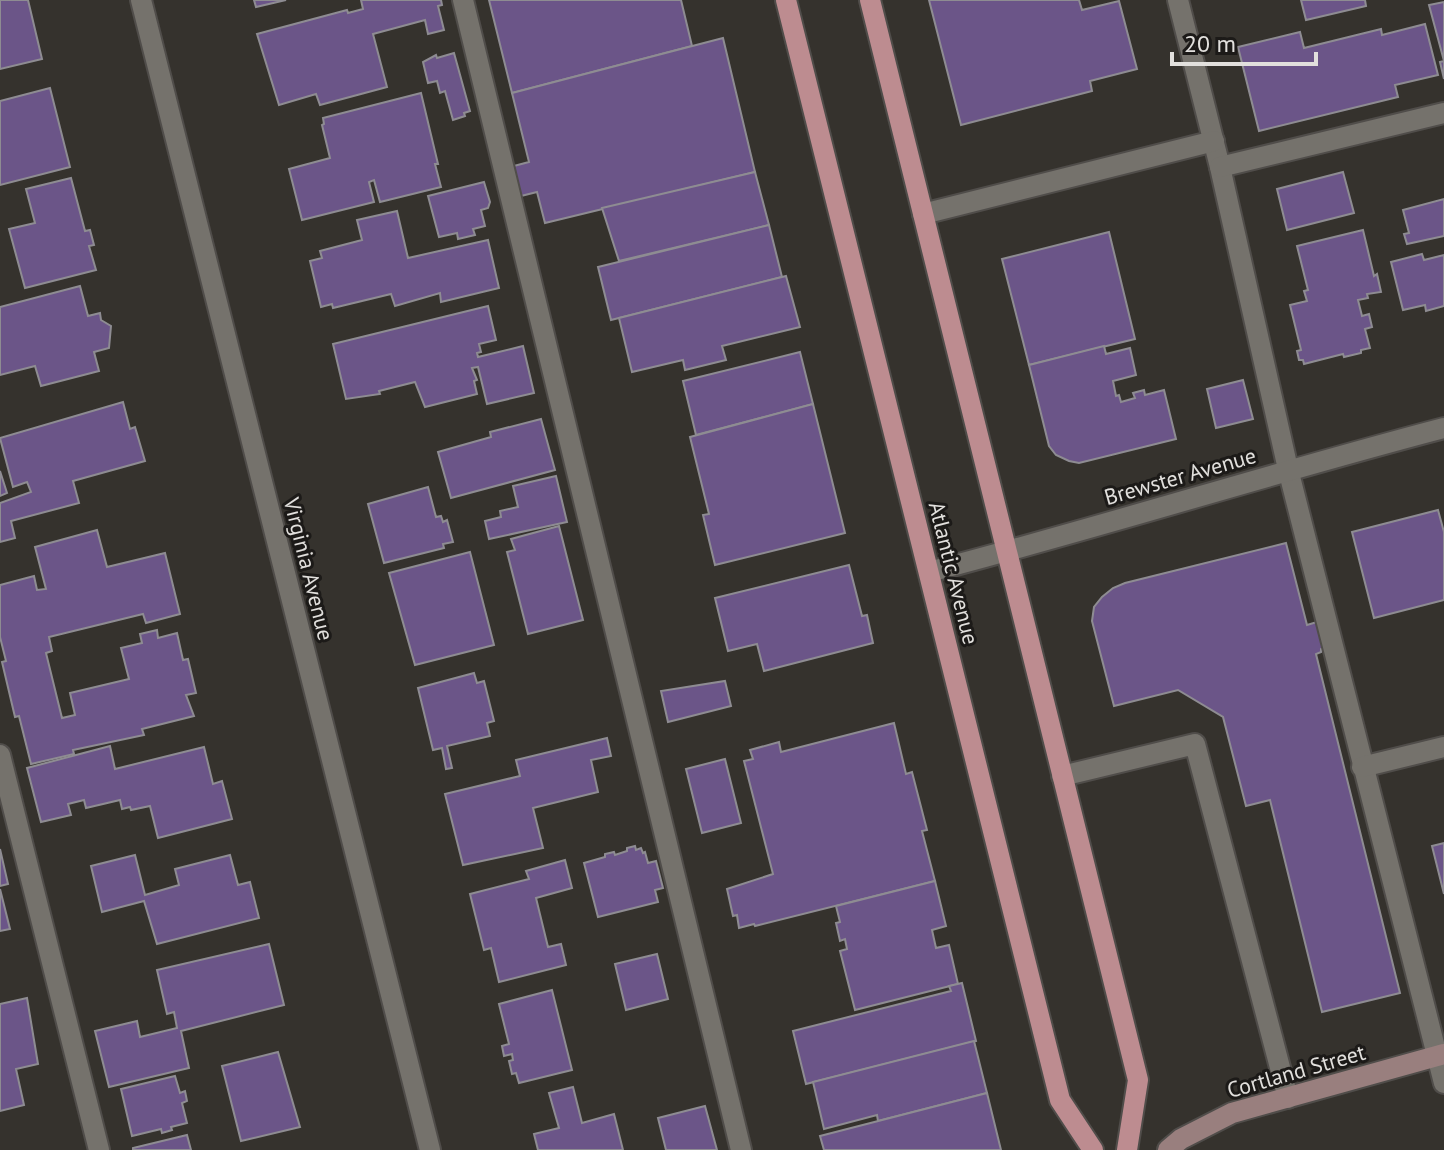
<svg xmlns="http://www.w3.org/2000/svg" width="1444" height="1150" font-family="'PT Sans',sans-serif">
	<rect width="100%" height="100%" fill="#35322d"/>
	<g fill="#6b5588" stroke="#8e8c92" stroke-width="2">
		<polygon points="0,0 28,0 42,59 0,69"/>
		<polygon points="254,0 286,0 256,7"/>
		<polygon points="361,0 441,0 442,5 438,6 444,30 428,34 425,20 373,34 387,87 320,105 316,94 279,105 257,34 347,10 348,13 363,9"/>
		<polygon points="489,0 681,0 692,46 512,93"/>
		<polygon points="929,0 1079,0 1082,10 1119,1 1137,69 1090,81 1092,91 961,125"/>
		<polygon points="1301,0 1365,0 1366,6 1306,20"/>
		<polygon points="1444,2 1444,79 1440,62 1444,61 1429,5"/>
		<polygon points="1425,24 1438,75 1395,85 1398,97 1259,131 1238,47 1300,32 1304,48 1381,29 1382,35"/>
		<polygon points="723,38 755,172 545,223 537,192 517,197 510,167 529,162 512,93"/>
		<polygon points="454,53 470,111 464,113 465,116 453,120 445,91 440,93 437,81 428,83 423,62 436,55 437,58"/>
		<polygon points="50,88 70,167 0,185 0,101"/>
		<polygon points="421,93 438,164 435,164 441,187 380,202 374,180 369,182 374,202 302,220 289,169 330,158 322,125 324,124 323,118"/>
		<polygon points="755,172 769,225 619,261 602,208"/>
		<polygon points="1343,172 1354,213 1287,230 1277,189"/>
		<polygon points="71,178 85,231 90,230 94,245 89,246 96,270 25,288 9,229 35,223 26,189"/>
		<polygon points="484,182 490,202 488,208 481,210 485,226 473,229 475,235 458,239 457,233 439,237 428,196"/>
		<polygon points="1444,199 1444,236 1407,244 1404,234 1409,233 1403,210"/>
		<polygon points="397,211 408,258 488,240 499,288 441,302 440,293 395,306 391,294 333,308 332,304 321,307 310,261 322,258 320,251 362,240 357,220"/>
		<polygon points="769,225 782,277 611,320 598,267"/>
		<polygon points="1363,230 1374,276 1377,274 1381,292 1367,294 1368,298 1358,300 1362,316 1369,314 1372,327 1365,329 1370,348 1361,350 1361,353 1344,357 1343,354 1304,364 1303,360 1299,360 1297,351 1301,350 1290,305 1307,301 1304,291 1308,290 1297,246"/>
		<polygon points="1109,232 1135,339 1029,365 1002,259"/>
		<polygon points="1422,254 1424,260 1444,255 1444,306 1426,311 1425,305 1403,310 1391,262"/>
		<polygon points="786,276 800,327 722,346 726,360 685,370 683,360 632,372 619,318"/>
		<polygon points="80,286 88,316 100,313 101,320 111,326 109,348 94,352 99,371 41,386 35,366 0,375 0,307"/>
		<polygon points="488,306 496,340 479,344 481,352 477,353 478,357 523,346 534,393 487,404 478,367 472,368 477,380 474,381 477,394 425,407 415,382 379,391 380,394 346,399 333,344"/>
		<polygon points="1104,346 1106,354 1130,348 1136,375 1113,381 1116,396 1119,395 1121,402 1135,398 1133,393 1144,390 1145,395 1164,390 1176,439 1079,463 1069,461 1056,455 1049,446 1029,365"/>
		<polygon points="800,352 813,404 696,435 683,381"/>
		<polygon points="1243,380 1253,419 1216,428 1207,389"/>
		<polygon points="123,402 130,429 135,427 145,461 73,481 79,503 11,521 15,538 0,542 0,503 31,492 27,482 13,487 0,438"/>
		<polygon points="813,404 845,533 715,565 703,515 709,514 690,437"/>
		<polygon points="541,419 555,470 451,498 438,452 491,437 490,432"/>
		<polygon points="0,471 7,493 0,496"/>
		<polygon points="556,476 567,522 489,539 485,521 501,517 500,511 518,507 513,486"/>
		<polygon points="428,487 436,517 441,516 443,522 447,520 453,542 443,544 444,548 384,563 368,504"/>
		<polygon points="1438,510 1444,532 1444,600 1374,618 1352,532"/>
		<polygon points="559,526 583,620 528,634 507,552 515,550 511,539"/>
		<polygon points="97,530 107,567 165,553 180,614 146,623 143,614 49,637 52,651 46,653 62,718 75,715 70,693 129,679 121,648 142,643 140,634 157,630 158,638 177,633 183,660 188,659 196,693 186,695 194,716 142,729 144,735 73,750 74,754 31,764 19,716 15,717 2,662 6,661 0,637 0,585 34,576 37,590 46,589 35,547"/>
		<polygon points="1286,543 1307,625 1317,622 1323,648 1321,649 1321,652 1316,654 1400,993 1322,1012 1270,800 1246,806 1223,717 1178,690 1114,706 1092,621 1094,607 1102,597 1113,588 1125,583"/>
		<polygon points="470,552 494,645 415,665 389,573"/>
		<polygon points="849,565 862,616 867,615 873,643 764,671 757,644 728,651 715,598"/>
		<polygon points="474,673 477,683 484,681 494,721 487,723 490,736 447,746 452,768 446,769 442,748 433,750 418,688"/>
		<polygon points="725,681 731,706 668,722 661,691"/>
		<polygon points="894,723 906,774 912,772 927,830 922,831 935,881 755,926 754,924 739,928 737,915 733,916 727,889 773,874 744,761 753,759 750,750 779,742 781,752"/>
		<polygon points="607,738 611,756 591,760 598,792 533,808 543,848 463,865 445,794 520,776 516,760"/>
		<polygon points="110,746 115,769 204,747 213,784 222,781 232,819 158,838 150,806 131,810 130,807 122,809 120,800 86,808 84,800 68,804 71,815 41,822 27,768"/>
		<polygon points="725,759 741,823 702,833 686,769"/>
		<polygon points="1444,843 1444,894 1432,846"/>
		<polygon points="635,846 636,850 641,848 643,853 645,852 648,863 656,861 663,888 655,890 658,902 598,917 584,863 605,857 605,854 614,852 615,855 627,851 627,848"/>
		<polygon points="0,849 8,884 0,886"/>
		<polygon points="135,855 145,895 179,885 175,869 230,855 238,885 250,882 259,918 157,944 144,901 102,912 91,866"/>
		<polygon points="565,860 572,888 536,898 548,947 561,944 566,965 499,982 491,948 484,950 470,894 529,879 526,871"/>
		<polygon points="935,881 946,926 932,930 936,948 949,945 958,984 855,1010 840,951 847,949 845,939 840,941 836,923 840,922 836,906"/>
		<polygon points="0,889 10,929 0,931"/>
		<polygon points="269,944 284,1005 181,1031 189,1068 109,1087 95,1031 137,1021 140,1037 177,1028 174,1012 167,1014 157,970"/>
		<polygon points="657,954 668,999 626,1010 615,964"/>
		<polygon points="962,983 976,1041 806,1084 793,1031 951,991 949,986"/>
		<polygon points="552,990 572,1070 519,1083 516,1073 512,1074 509,1061 513,1060 512,1054 504,1056 502,1046 509,1044 499,1004"/>
		<polygon points="27,998 38,1064 16,1069 24,1105 0,1111 0,1004"/>
		<polygon points="974,1041 987,1093 878,1121 877,1115 824,1129 813,1082"/>
		<polygon points="278,1052 300,1127 241,1141 222,1066"/>
		<polygon points="175,1076 180,1093 185,1091 187,1101 182,1103 187,1123 171,1127 172,1130 162,1133 161,1129 132,1136 121,1089"/>
		<polygon points="573,1087 582,1123 614,1114 623,1150 538,1150 534,1134 559,1128 549,1093"/>
		<polygon points="987,1093 1001,1150 824,1150 820,1136"/>
		<polygon points="705,1106 717,1150 666,1150 658,1118"/>
		<polygon points="187,1135 191,1150 133,1150 133,1148"/>
	</g>
	<g fill="none" stroke-linecap="round" stroke-linejoin="round">
		<defs>
			<g id="lane">
				<polyline points="463,0 741,1150"/>
				<polyline points="1178,0 1220,167 1288,469 1444,1083"/>
				<polyline points="1220,167 1444,113"/>
				<polyline points="923,214 1214,141"/>
				<polyline points="0,755 99,1150"/>
				<polyline points="1362,767 1444,747"/>
				<polyline points="1062,776 1195,744 1288,1098"/>
			</g>
			<g id="street">
				<polyline points="141,0 430,1150"/>
				<path d="M929,572C1102,527 1272,473 1444,428"/>
			</g>
			<polyline id="secondary" points="1168,1150 1181,1139 1232,1113 1444,1054"/>
			<g id="primary">
				<polyline points="786,0 1060,1100 1093,1150"/>
				<polyline points="870,0 1138,1080 1127,1150"/>
			</g>
		</defs>
		<use href="#lane" stroke="#504d4a" stroke-width="24"/>
		<use href="#street" stroke="#504d4a" stroke-width="24"/>
		<use href="#secondary" stroke="#504d4a" stroke-width="24"/>
		<use href="#primary" stroke="#504d4a" stroke-width="24"/>
		<use href="#lane" stroke="#75726c" stroke-width="20"/>
		<use href="#street" stroke="#75726c" stroke-width="20"/>
		<use href="#secondary" stroke="#997f7e" stroke-width="20"/>
		<use href="#primary" stroke="#bd8c90" stroke-width="20"/>
	</g>
	<g text-anchor="middle" dominant-baseline="central" stroke-width="6" stroke-linejoin="round" paint-order="stroke">
		<g font-size="22" fill="#e2e0dd" stroke="#1c1a18">
			<text transform="translate(1180 476) rotate(-16)">Brewster Avenue</text>
			<text transform="translate(309 569) rotate(76)">Virginia Avenue</text>
			<text transform="translate(954 573) rotate(76)">Atlantic Avenue</text>
			<text transform="translate(1296 1071) rotate(-16)">Cortland Street</text>
		</g>
	</g>
	<path d="M1172 52v12h144v-12" fill="none" stroke="#e2e0dd" stroke-width="4"/>
	<text x="1184" y="52" font-size="24" fill="#e2e0dd" stroke="#1c1a18" stroke-width="6" paint-order="stroke">20 m</text>
</svg>
